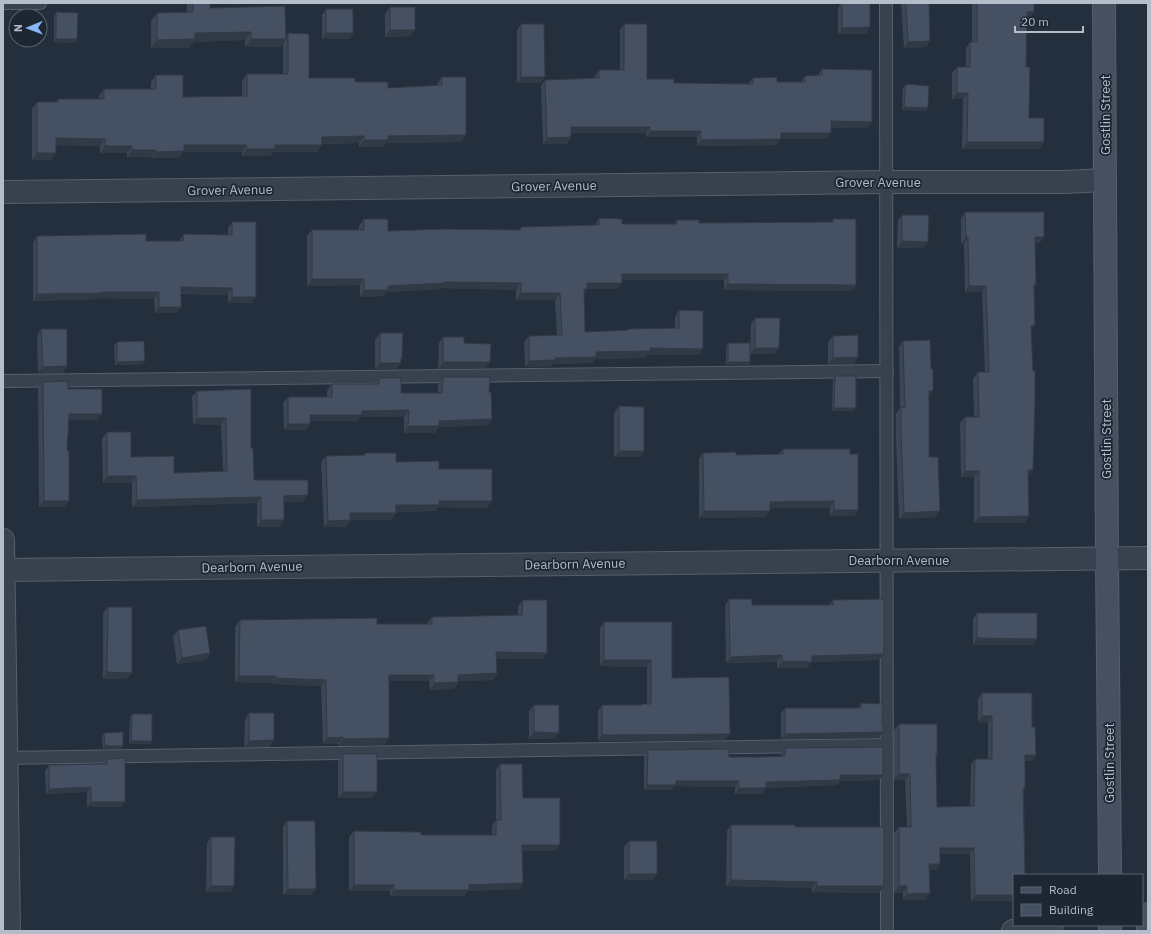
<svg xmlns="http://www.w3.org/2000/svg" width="1151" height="934" font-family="'IBM Plex Sans',sans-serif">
	<rect width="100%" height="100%" fill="#242f3e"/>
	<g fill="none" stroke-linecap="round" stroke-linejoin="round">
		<defs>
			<g id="lane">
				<polyline points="3,3 40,3"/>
				<polyline points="886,3 887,931"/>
				<polyline points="3,381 887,371"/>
				<polyline points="3,758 887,745"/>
			</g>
			<g id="street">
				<polyline points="3,192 887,182 1064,182 1105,180"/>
				<polyline points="3,540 9,931"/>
				<polyline points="3,570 1148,558"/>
				<polyline points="1013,931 1037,926 1052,925"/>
			</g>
			<g id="secondary">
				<polyline points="1104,3 1107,559 1110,875"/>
				<polyline points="1110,925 1110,931"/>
				<polyline points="1148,931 1148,914"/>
			</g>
		</defs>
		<use href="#lane" stroke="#565f6c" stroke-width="14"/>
		<use href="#street" stroke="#565f6c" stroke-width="24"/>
		<use href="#secondary" stroke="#565f6c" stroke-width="24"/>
		<use href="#lane" stroke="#38414e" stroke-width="12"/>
		<use href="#street" stroke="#38414e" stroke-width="22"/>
		<use href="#secondary" stroke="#465061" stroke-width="22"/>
	</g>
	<g fill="#3b4654">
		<polygon points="187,3 210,3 210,8 286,37 288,33 309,78 355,82 388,88 437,86 437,84 442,77 461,142 386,143 383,147 359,147 359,143 322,144 322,145 317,152 273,152 270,156 242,156 242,152 183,152 179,158 151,158 151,157 127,157 127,153 100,153 100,146 56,145 51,160 32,160 32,109 37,102 56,102 58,99 99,99 99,96 104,89 151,89 151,82 156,75 183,97 242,96 242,81 247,74 283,74 283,42 280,47 245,47 245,40 194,42 189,48 151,48 151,21 157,13 187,12"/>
		<polygon points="841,3 870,3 866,34 838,34 838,8"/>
		<polygon points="901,3 929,3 930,41 926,47 904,48"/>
		<polygon points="972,3 1034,3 1030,18 1027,18 1026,67 1029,118 1040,149 962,149 963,99 952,99 952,73 957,67 966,67 966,48 970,42 972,42"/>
		<polygon points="390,7 411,36 385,37 385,14"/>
		<polygon points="326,9 353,33 349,39 322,39 322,15"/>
		<polygon points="56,12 77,39 75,43 54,42 54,16"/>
		<polygon points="521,24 540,83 517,83 517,30"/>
		<polygon points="624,24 647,79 674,83 748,84 753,78 777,82 801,82 805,76 818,75 822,69 872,122 867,128 831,128 826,139 781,139 776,145 697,146 697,137 646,137 646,133 571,133 571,137 567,144 543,144 541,86 545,80 595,78 595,76 599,70 620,70 620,30"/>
		<polygon points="906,84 928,108 926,111 902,110 903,88"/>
		<polygon points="965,212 1040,243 1035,243 1034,288 1032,331 1033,470 1028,476 1025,523 974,523 974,477 961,477 960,423 965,417 974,417 973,379 978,372 985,372 982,292 965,292 964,244 961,244 961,219"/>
		<polygon points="902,215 928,242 924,248 897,248 898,221"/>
		<polygon points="599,218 622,224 674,224 677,220 699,223 831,222 833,219 856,285 851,291 724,290 724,280 622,280 617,289 587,289 584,293 585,332 627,330 628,329 675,328 675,317 679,310 699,355 647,355 645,358 595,359 592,363 552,364 551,366 525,367 524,342 529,336 557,335 555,300 516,300 516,290 442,288 441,289 387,292 383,296 360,297 360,285 307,286 307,236 312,230 359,230 359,226 364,219 388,231 518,230 521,227 595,225"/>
		<polygon points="232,222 256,297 251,303 228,303 228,295 181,294 181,307 176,313 155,313 154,299 99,298 98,299 33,301 33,243 37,236 146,241 179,241 184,234 228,235 228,228"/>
		<polygon points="755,318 775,354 750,354 751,324"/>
		<polygon points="41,329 63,373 38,373 37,336"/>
		<polygon points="380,333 402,358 401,361 401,363 396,369 375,369 375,340"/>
		<polygon points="833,336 854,364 828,364 828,342"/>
		<polygon points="443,337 486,368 438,369 439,343"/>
		<polygon points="903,341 929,397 929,457 935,517 899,519 896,440 896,414 900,408 899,347"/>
		<polygon points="117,342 143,364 115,365 114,345"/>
		<polygon points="728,343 750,362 748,365 726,365 726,346"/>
		<polygon points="835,376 854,411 832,411 833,379"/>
		<polygon points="443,377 488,425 439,427 435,433 404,433 404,417 360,417 357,421 310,421 310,424 306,430 284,430 283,403 288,397 327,397 327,391 332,384 375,384 379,378 401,393 438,393 438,384"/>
		<polygon points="43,382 68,389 97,420 69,420 64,507 39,507 38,388"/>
		<polygon points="251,389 251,448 254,480 303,502 284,502 284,520 280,527 257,527 257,503 132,507 132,483 103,483 102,439 107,432 131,457 174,473 223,471 221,425 193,424 192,397 197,391"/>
		<polygon points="619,406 640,457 614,457 614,413"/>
		<polygon points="783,449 850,454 858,510 854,516 830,516 830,508 770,508 770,511 765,517 699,518 699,459 703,453 736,455 778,454"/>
		<polygon points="365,453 396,462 439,469 487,508 438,507 435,511 396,512 391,520 350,520 346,527 324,527 321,462 326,456 364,455"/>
		<polygon points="729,599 752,605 829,605 833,600 884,654 879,660 811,662 807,668 777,668 777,662 726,663 725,606"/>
		<polygon points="523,600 547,653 542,659 496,659 497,673 493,680 458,681 454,689 430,690 429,681 389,681 384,745 338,746 338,744 323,744 321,686 272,684 272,683 235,682 235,627 240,620 377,624 427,624 427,623 432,617 518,615 518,606"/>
		<polygon points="108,607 132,673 127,679 103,679 103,613"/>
		<polygon points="977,613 1032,645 973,645 973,619"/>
		<polygon points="604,622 672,678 725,740 598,741 598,711 602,705 641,705 642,704 647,704 647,667 600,666 600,628"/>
		<polygon points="178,630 210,653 206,660 177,664 173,636"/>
		<polygon points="982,693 1032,727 1036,755 1032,761 1025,761 1025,788 1024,790 1025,875 971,901 970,854 940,854 936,870 929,870 925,900 903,900 903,893 894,893 894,833 899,827 907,827 905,780 894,780 894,730 899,724 937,754 936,756 937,807 970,806 971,765 975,759 988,759 988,723 978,722 978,699"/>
		<polygon points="861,703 879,738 781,739 781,713 785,708 858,708"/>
		<polygon points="534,705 554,739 529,739 529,711"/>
		<polygon points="249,713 274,740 269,747 244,747 245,720"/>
		<polygon points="132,714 152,741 150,744 129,744 130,717"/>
		<polygon points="104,733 123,746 121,749 103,749 102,736"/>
		<polygon points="785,748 883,775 879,780 840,781 837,785 766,788 762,794 735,794 735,787 674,786 672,790 644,790 644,756 648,750 729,757 760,757 781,756 781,754"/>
		<polygon points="343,754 372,798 338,798 338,761"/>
		<polygon points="107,759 125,802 121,807 87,807 87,792 46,794 45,771 49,765 103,764"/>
		<polygon points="500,764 523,798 555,851 522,851 523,883 519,889 468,891 464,896 390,896 390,891 349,891 349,837 354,831 421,835 492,835 492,826 496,820 496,770"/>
		<polygon points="287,821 316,889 311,895 283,895 283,827"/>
		<polygon points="731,825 795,827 884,886 879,893 812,892 812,888 726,886 727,831"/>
		<polygon points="211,837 234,886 230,892 206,892 207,843"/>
		<polygon points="629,841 657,874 652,880 624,880 624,847"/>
	</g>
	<g fill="#303945">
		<polygon points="1027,12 1034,12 1030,18 1023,18"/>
		<polygon points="870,27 866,34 838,34 842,28"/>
		<polygon points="390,30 415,30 411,36 385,37"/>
		<polygon points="251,32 245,40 194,42 189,48 151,48 157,40 195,33"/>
		<polygon points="326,33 353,33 349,39 322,39"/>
		<polygon points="56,39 77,39 75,43 54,42"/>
		<polygon points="251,39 286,39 280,47 245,47"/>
		<polygon points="930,41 926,47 904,48 908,42"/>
		<polygon points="521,77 545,77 540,83 517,83"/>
		<polygon points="957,93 968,93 963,99 952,99"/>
		<polygon points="904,107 928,108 926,111 902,110"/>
		<polygon points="831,121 872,122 867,128 826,128"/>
		<polygon points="571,127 650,127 646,133 566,133"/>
		<polygon points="650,131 701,131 697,137 646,137"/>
		<polygon points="781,133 831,133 826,139 776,139"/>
		<polygon points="466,135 461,142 386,143 383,147 359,147 364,140 388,136"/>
		<polygon points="364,136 359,143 317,144 322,137"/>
		<polygon points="571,137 567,144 543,144 547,138"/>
		<polygon points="56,138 105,139 100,146 51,145"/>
		<polygon points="781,139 776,145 697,146 701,140"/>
		<polygon points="967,142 1044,142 1040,149 962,149"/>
		<polygon points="184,145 247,145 242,152 183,152 179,158 151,158 156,152"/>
		<polygon points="275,145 322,145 317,152 273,152 270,156 242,156 247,149"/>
		<polygon points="105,146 132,146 127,153 100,153"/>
		<polygon points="132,150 156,150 151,157 127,157"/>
		<polygon points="37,153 56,153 51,160 32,160"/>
		<polygon points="966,237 968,237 964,244 961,244"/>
		<polygon points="1035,237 1044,237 1040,243 1031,243"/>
		<polygon points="902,241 928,242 924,248 897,248"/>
		<polygon points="622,274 728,274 724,280 617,280"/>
		<polygon points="312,279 364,279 360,285 307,286"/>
		<polygon points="445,282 521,283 516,290 442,288 441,289 387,292 383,296 360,297 364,290 388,286"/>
		<polygon points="587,283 622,283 617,289 587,289 583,295 579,295"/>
		<polygon points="728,284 856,285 851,291 724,290"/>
		<polygon points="969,286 986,286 982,292 965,292"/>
		<polygon points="181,287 232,288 228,295 176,293"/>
		<polygon points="103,292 159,292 154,299 99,298 98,299 33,301 37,294"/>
		<polygon points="521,293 560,293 555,300 516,300"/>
		<polygon points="232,297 256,297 251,303 228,303"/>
		<polygon points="159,307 181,307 176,313 155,313"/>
		<polygon points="1035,325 1031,332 1031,326"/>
		<polygon points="650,348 703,349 699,355 647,355 645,358 595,359 592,363 552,364 551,366 525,367 529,361 555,358 596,352"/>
		<polygon points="755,348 779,348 775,354 750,354"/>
		<polygon points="858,357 854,364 828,364 833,358"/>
		<polygon points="401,358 402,358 399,363 401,363 396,369 375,369 380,363"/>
		<polygon points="145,361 143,364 115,365 117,362"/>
		<polygon points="443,362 490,362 486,368 438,369"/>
		<polygon points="728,362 750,362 748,365 726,365"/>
		<polygon points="67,366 63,373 38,373 43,367"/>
		<polygon points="929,391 933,391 929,397"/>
		<polygon points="834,408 856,408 854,411 832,411"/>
		<polygon points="409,410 404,417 360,417 357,421 306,421 310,415 362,411"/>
		<polygon points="69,414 102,414 97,420 65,420"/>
		<polygon points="197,418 226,418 221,425 193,424"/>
		<polygon points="492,419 488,425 439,427 435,433 404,433 408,426 439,421"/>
		<polygon points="288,424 310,424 306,430 284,430"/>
		<polygon points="619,451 644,451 640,457 614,457"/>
		<polygon points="1028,470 1033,470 1029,476 1024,477"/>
		<polygon points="965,471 979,471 974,477 961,477"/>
		<polygon points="107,476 136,476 132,483 103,483"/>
		<polygon points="308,495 303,502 279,503 284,496"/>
		<polygon points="261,497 257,503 132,507 137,500"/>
		<polygon points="44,501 69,501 64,507 39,507"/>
		<polygon points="439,501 492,501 487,508 438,507 435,511 391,512 396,505"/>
		<polygon points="834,501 830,508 765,508 770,502"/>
		<polygon points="834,510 858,510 854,516 830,516"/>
		<polygon points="704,511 770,511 765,517 699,518"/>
		<polygon points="940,511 935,517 899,519 904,513"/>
		<polygon points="350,513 396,513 391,520 345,520"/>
		<polygon points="1029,516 1025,523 974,523 979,517"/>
		<polygon points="261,520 284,520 280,527 257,527"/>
		<polygon points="350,520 346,527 324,527 328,521"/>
		<polygon points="977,638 1037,639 1032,645 973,645"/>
		<polygon points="496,652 547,653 542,659 492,659"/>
		<polygon points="210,653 206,660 177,664 182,658"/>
		<polygon points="884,654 879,660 811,662 807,668 777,668 782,661 812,656"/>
		<polygon points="782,655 777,662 726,663 730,657"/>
		<polygon points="604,660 651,660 647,667 600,666"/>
		<polygon points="107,672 132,673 127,679 103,679"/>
		<polygon points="497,673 493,680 453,681 458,675"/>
		<polygon points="389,675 434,675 429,681 385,681"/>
		<polygon points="239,676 276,676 272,683 235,682"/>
		<polygon points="276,678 326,680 321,686 272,684"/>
		<polygon points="458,682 454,689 430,690 434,683"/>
		<polygon points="982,716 992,716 988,723 978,722"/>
		<polygon points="534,732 559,733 554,739 529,739"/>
		<polygon points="883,732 879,738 781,739 785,734"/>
		<polygon points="730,734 725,740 598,741 602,735"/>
		<polygon points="343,737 338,744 323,744 327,738"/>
		<polygon points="389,738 384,745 338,746 343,739"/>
		<polygon points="274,740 269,747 244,747 249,741"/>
		<polygon points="131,741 152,741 150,744 129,744"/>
		<polygon points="105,746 123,746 121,749 103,749"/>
		<polygon points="1025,755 1036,755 1032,761 1021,761"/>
		<polygon points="899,774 910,774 905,780 894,780"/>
		<polygon points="840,775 883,775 879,780 840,781 837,785 762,788 766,782"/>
		<polygon points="676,781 739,781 735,787 674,786 672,790 644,790 647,785"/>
		<polygon points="91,787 87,792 46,794 49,789"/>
		<polygon points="739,788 766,788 762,794 735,794"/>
		<polygon points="343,792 377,792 372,798 338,798"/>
		<polygon points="91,802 125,802 121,807 87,807"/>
		<polygon points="522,845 560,845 555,851 518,851"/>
		<polygon points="940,848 974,848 970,854 936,854"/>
		<polygon points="929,864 940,864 936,870 925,870"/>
		<polygon points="629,874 657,874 652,880 624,880"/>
		<polygon points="731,880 817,882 812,888 726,886"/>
		<polygon points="523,883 519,889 468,891 464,896 390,896 394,890 469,885"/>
		<polygon points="354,885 394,885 390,891 349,891"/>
		<polygon points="211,886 234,886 230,892 206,892"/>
		<polygon points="817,886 884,886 879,893 812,892"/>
		<polygon points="899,886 907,886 903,893 894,893"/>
		<polygon points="288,889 316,889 311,895 283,895"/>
		<polygon points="930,893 925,900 903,900 907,894"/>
		<polygon points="975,895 1014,895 1014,901 971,901"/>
	</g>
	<g fill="#455162" stroke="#303945">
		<polygon points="193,3 210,3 210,8 285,6 286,39 251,39 251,32 195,33 195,39 157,40 157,13 193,12"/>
		<polygon points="842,3 870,3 870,27 842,28"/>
		<polygon points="906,3 929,3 930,41 908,42"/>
		<polygon points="977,3 1034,3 1034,12 1027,12 1026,67 1030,67 1029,118 1044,118 1044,142 967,142 968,93 957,93 957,67 970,67 970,42 977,42"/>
		<rect x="390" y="7" width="25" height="23"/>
		<rect x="326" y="9" width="27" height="24"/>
		<polygon points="56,12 78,13 77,39 56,39"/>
		<polygon points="521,24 544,24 545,77 521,77"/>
		<polygon points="624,24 647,24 647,79 674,79 674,83 753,84 753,78 777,77 777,82 805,82 805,76 822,75 822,69 872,70 872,122 831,121 831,133 781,133 781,139 701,140 701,131 650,131 650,127 571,127 571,137 547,138 545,80 599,78 599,70 624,70"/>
		<polygon points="288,33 309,34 309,78 355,78 355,82 388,82 388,88 442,85 442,77 466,77 466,135 388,136 388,140 364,140 364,136 322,137 322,145 275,145 275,149 247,149 247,145 184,145 184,151 156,152 156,150 132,150 132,146 105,146 105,139 56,138 56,153 37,153 37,102 58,102 58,99 104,99 104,89 156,89 156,75 183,75 183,97 247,96 247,74 288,74"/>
		<polygon points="906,84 929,86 928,108 904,107"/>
		<polygon points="965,212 1044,212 1044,237 1035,237 1036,285 1034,285 1035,325 1031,326 1033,371 1035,371 1035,403 1033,470 1028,470 1029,516 979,517 979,471 965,471 965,417 979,417 978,372 989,372 986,286 969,286 968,237 966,237"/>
		<polygon points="902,215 929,215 928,242 902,241"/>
		<polygon points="599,218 622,219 622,224 677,224 677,220 699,220 699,223 833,222 833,219 856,219 856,285 728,284 728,274 622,274 622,283 587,283 587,289 584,289 585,332 628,330 628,329 679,328 679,310 703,311 703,349 650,348 650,351 596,352 596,357 555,358 555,360 529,361 529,336 562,335 560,293 521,293 521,283 445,282 445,283 388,286 388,290 364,290 364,279 312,279 312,230 364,230 364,219 388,219 388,231 442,229 521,230 521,227 599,225"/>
		<polygon points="232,222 256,222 256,297 232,297 232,288 181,287 181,307 159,307 159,292 103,292 103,293 37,294 37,236 146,234 146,241 183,241 184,234 232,235"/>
		<polygon points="755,318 780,318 779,348 755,348"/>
		<polygon points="41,329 67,329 67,366 43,367"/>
		<polygon points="380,333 403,333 402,358 401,358 401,363 380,363"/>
		<polygon points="858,335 858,357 833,358 833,336"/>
		<polygon points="443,337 464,337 464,343 491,344 490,362 443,362"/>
		<polygon points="930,340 931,369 933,369 933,391 929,391 929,457 938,457 940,511 904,513 901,433 901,407 905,408 903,341"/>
		<polygon points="144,341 145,361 117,362 117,342"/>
		<rect x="728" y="343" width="22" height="19"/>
		<polygon points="835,376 856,376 856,408 834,408"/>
		<polygon points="443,377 490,377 489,392 491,392 492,419 439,421 439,426 408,426 409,410 362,411 362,415 310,415 310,424 288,424 288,397 332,397 332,384 379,384 379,378 401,378 401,393 442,393"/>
		<polygon points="68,381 68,389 102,389 102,414 69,414 67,451 69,451 69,501 44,501 43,382"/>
		<polygon points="251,389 251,448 253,448 254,480 308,480 308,495 284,496 284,520 261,520 261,497 137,500 136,476 107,476 107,432 131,432 131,457 174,456 174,473 227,471 226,418 197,418 197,391"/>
		<polygon points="619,406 644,407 644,451 619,451"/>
		<polygon points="783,449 850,449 850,454 858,454 858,510 834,510 834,501 770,502 770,511 704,511 703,453 736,452 736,455 783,454"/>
		<polygon points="365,453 396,453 396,462 439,461 439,469 492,469 492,501 439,501 439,505 396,505 396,513 350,513 350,520 328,521 326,456 365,455"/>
		<polygon points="729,599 752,599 752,605 833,605 833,600 884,599 884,654 812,656 812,662 782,661 782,655 730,657"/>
		<polygon points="523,600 547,600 547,653 496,652 497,673 458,675 458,682 434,683 434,675 389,675 389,738 343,739 343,737 327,738 326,680 276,678 276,676 239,676 240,620 377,618 377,624 432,624 432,617 522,615"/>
		<polygon points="108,607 132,607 132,673 107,672"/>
		<polygon points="977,613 1037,613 1037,639 977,638"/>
		<polygon points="604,622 672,622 672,678 729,677 730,734 602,735 602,705 642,705 642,704 651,704 651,660 604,660"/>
		<polygon points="206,626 210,653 182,658 178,630"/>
		<polygon points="982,693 1032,693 1032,727 1035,727 1036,755 1025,755 1025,788 1023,788 1025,875 1014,875 1014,895 975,895 974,848 940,848 940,864 929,864 930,893 907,894 907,886 899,886 899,827 911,827 910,774 899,774 899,724 937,724 937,754 936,754 937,807 974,806 975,759 992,759 992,716 982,716"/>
		<polygon points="861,703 883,704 882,725 883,725 883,732 785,734 785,708 861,708"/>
		<polygon points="534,705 559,705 559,733 534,732"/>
		<polygon points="249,713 274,713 274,740 249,741"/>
		<polygon points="132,714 152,714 152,741 131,741"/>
		<polygon points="123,732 123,746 105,746 104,733"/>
		<polygon points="883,747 883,775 840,775 840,780 766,782 766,788 739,788 739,781 676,781 676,785 647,785 648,750 729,749 729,757 760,757 785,756 785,748"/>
		<rect x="343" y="754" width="34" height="38"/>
		<polygon points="125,758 125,802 91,802 91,787 49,789 49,765 107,764 107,759"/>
		<polygon points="500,764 522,764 523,798 560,798 560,845 522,845 523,883 469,885 469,890 394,890 394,885 354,885 354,831 421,832 421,835 496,835 496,820 501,820"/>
		<polygon points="287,821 315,821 316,889 288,889"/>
		<polygon points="731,825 795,825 795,827 884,827 884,886 817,886 817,882 731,880"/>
		<polygon points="211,837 235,837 234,886 211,886"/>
		<rect x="629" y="841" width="28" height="33"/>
	</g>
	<g text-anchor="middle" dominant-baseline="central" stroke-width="3.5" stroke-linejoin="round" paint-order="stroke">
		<g font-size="13" fill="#b4bcc9" stroke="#1d2633">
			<text transform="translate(1105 115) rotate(-90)">Gostlin Street</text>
			<text x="878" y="182">Grover Avenue</text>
			<text transform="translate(554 186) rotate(-1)">Grover Avenue</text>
			<text transform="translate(230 190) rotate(-1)">Grover Avenue</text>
			<text transform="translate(1106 439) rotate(-90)">Gostlin Street</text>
			<text x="899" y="560">Dearborn Avenue</text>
			<text transform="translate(575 564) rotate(-1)">Dearborn Avenue</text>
			<text transform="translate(252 567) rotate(-1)">Dearborn Avenue</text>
			<text transform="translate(1109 763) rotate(-90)">Gostlin Street</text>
		</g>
	</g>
	<rect width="1151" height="934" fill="none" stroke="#b4bcc9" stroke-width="8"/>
	<rect x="1013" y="874" width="130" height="52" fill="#1d2633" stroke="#59626f"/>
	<rect x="1021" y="887" width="20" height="6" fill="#465061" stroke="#59626f"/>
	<text x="1049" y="894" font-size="12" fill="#b4bcc9">Road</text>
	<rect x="1021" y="904" width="20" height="12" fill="#455162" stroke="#59626f"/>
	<text x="1049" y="914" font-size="12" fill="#b4bcc9">Building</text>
	<g transform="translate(28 28) rotate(269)"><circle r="19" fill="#1d2633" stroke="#59626f"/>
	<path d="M0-3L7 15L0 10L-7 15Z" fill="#8ab4f8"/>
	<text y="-6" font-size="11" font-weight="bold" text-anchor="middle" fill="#b4bcc9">N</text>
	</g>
	<path d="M1015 26v6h68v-6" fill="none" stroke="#b4bcc9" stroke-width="2"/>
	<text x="1021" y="26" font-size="12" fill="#b4bcc9" stroke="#1d2633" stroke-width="3" paint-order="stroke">20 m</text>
</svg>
